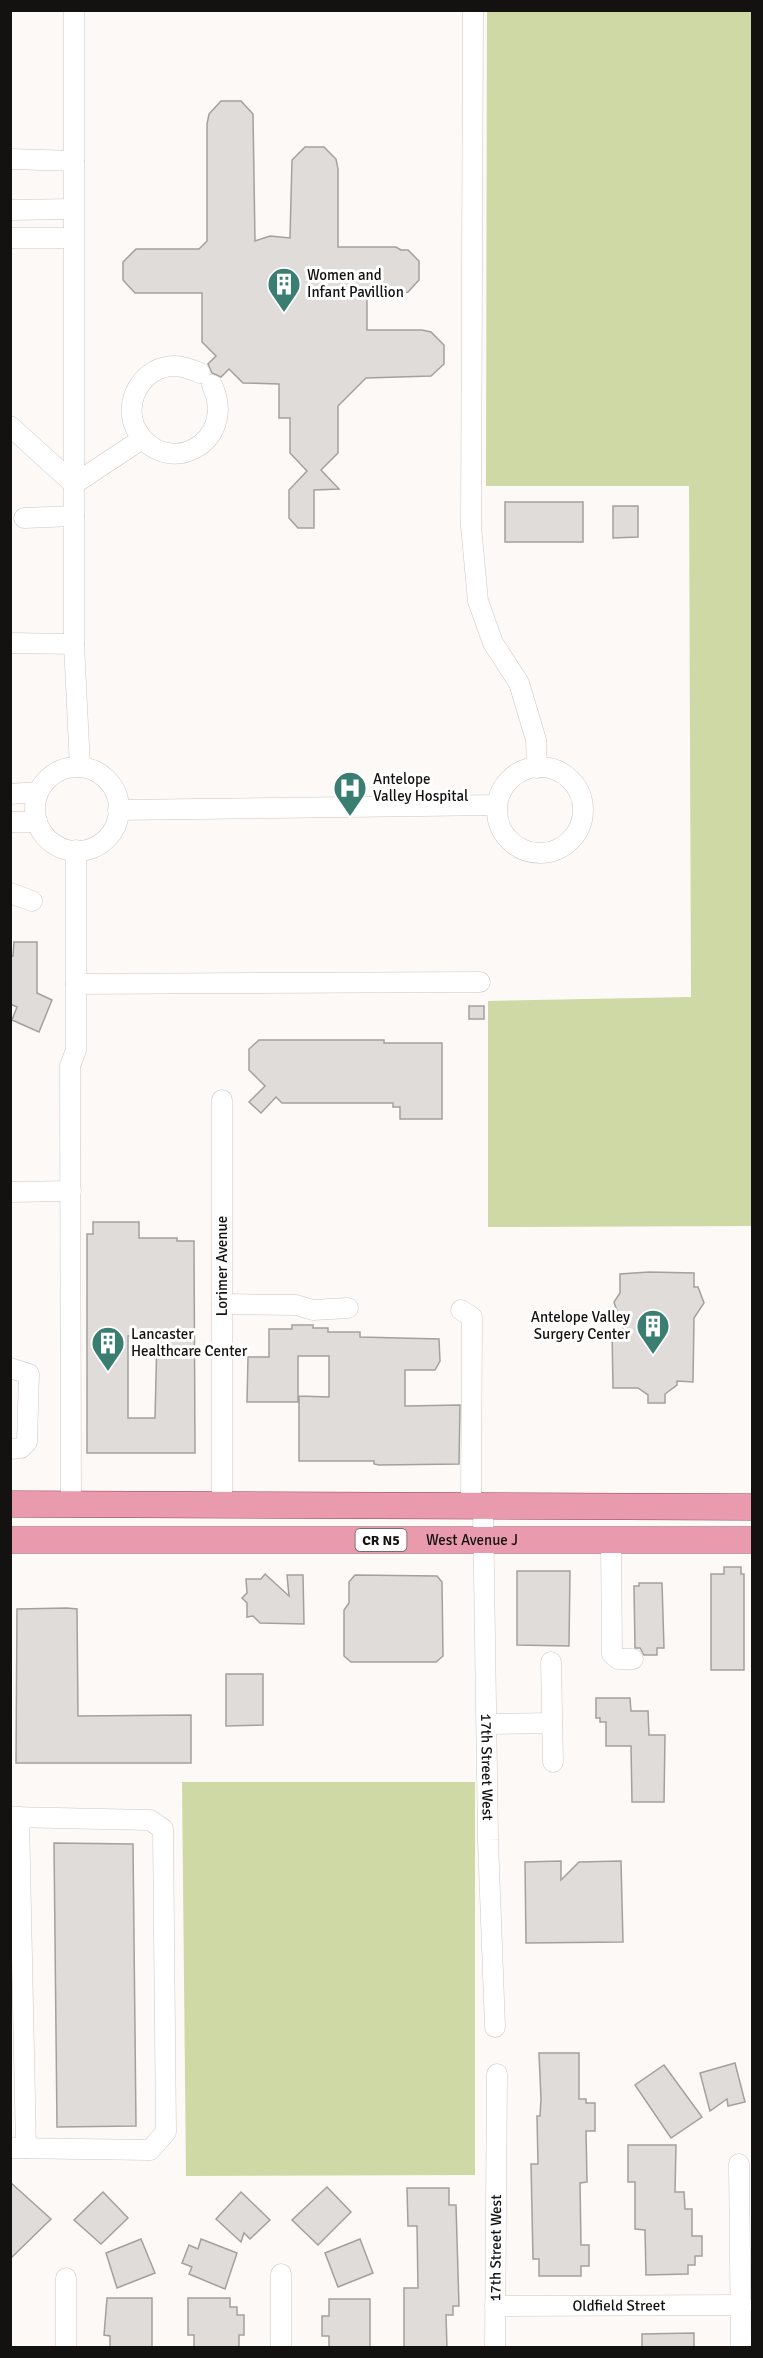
<svg xmlns="http://www.w3.org/2000/svg" width="763" height="2358" font-family="Signika,sans-serif">
	<rect width="100%" height="100%" fill="#fdf9f6"/>
	<g fill="#ced9a6">
		<polygon points="487,11 752,11 752,1226 488,1227 488,1001 691,997 689,486 486,486"/>
		<polygon points="182,1782 475,1782 475,2175 186,2176"/>
	</g>
	<g fill="#e0dcd9" stroke="#a3a09d" stroke-width="1.5" fill-rule="evenodd">
		<polygon points="221,101 241,101 253,114 255,241 270,236 290,238 292,160 305,147 324,147 336,159 338,169 338,247 396,247 401,250 408,250 419,261 419,280 408,292 395,295 367,295 367,330 422,330 431,332 444,345 444,364 431,376 366,378 338,406 338,453 321,470 339,489 314,490 314,528 298,528 289,518 289,490 307,471 290,453 290,418 279,418 279,384 243,383 229,369 221,377 212,373 208,364 216,356 202,342 202,293 135,293 123,280 123,262 136,249 199,249 207,241 207,124 209,114"/>
		<rect x="505" y="502" width="78" height="40"/>
		<polygon points="613,506 638,506 638,537 613,538"/>
		<polygon points="14,942 37,942 37,993 52,1000 39,1032 12,1020 17,1007 10,1004 10,956 13,956"/>
		<rect x="469" y="1006" width="15" height="13"/>
		<polygon points="259,1040 384,1040 384,1043 442,1043 442,1119 400,1119 400,1107 393,1107 393,1103 282,1103 276,1097 261,1113 249,1102 265,1086 249,1070 249,1049"/>
		<path d="M93,1222H139V1238H177V1241H194L195,1453H87V1234H93ZM128,1336H157L155,1418H128Z"/>
		<polygon points="649,1272 694,1273 694,1287 698,1287 704,1303 694,1318 693,1382 677,1381 677,1385 665,1394 665,1403 648,1403 648,1395 638,1388 613,1388 612,1329 623,1329 614,1302 620,1293 620,1274"/>
		<polygon points="292,1325 313,1325 313,1328 328,1328 328,1332 360,1332 360,1337 439,1339 440,1361 435,1370 405,1370 405,1406 460,1405 459,1464 379,1465 374,1464 374,1461 299,1461 299,1396 329,1397 329,1356 298,1356 298,1402 247,1402 248,1357 269,1357 269,1329 292,1329"/>
		<polygon points="724,1567 741,1567 741,1574 744,1574 744,1670 711,1670 711,1574 724,1574"/>
		<polygon points="517,1571 570,1571 569,1646 517,1645"/>
		<polygon points="265,1574 289,1596 287,1575 303,1575 304,1624 260,1623 253,1616 247,1617 247,1603 242,1598 247,1593 246,1579 261,1579"/>
		<polygon points="355,1575 437,1576 442,1582 443,1656 436,1662 351,1662 344,1656 344,1610 349,1603 349,1582"/>
		<polygon points="639,1583 662,1583 664,1648 657,1648 657,1655 644,1655 640,1648 635,1648 634,1586 639,1586"/>
		<polygon points="67,1608 77,1609 78,1716 191,1715 191,1763 16,1763 17,1609"/>
		<polygon points="226,1674 263,1674 263,1725 226,1726"/>
		<polygon points="596,1698 630,1698 631,1711 648,1711 649,1735 665,1735 664,1802 632,1802 631,1746 606,1746 606,1722 600,1722 600,1718 596,1718"/>
		<polygon points="54,1843 133,1844 136,2126 57,2127"/>
		<polygon points="561,1861 561,1880 579,1862 621,1861 623,1942 526,1943 525,1862"/>
		<polygon points="539,2053 579,2053 579,2099 586,2099 586,2103 595,2103 595,2131 586,2131 587,2182 580,2183 581,2245 589,2245 589,2266 581,2266 581,2276 539,2276 539,2259 533,2259 531,2164 538,2164 537,2116 540,2116 541,2099"/>
		<polygon points="735,2063 745,2102 728,2106 727,2099 710,2111 700,2073"/>
		<polygon points="664,2065 702,2117 671,2138 635,2085"/>
		<polygon points="628,2145 676,2145 675,2192 684,2192 685,2209 692,2209 692,2236 702,2236 702,2256 695,2256 695,2265 688,2265 688,2274 646,2275 645,2230 635,2229 635,2182 628,2182"/>
		<polygon points="10,2182 51,2219 10,2259"/>
		<polygon points="327,2187 351,2212 318,2245 292,2220"/>
		<polygon points="407,2188 449,2188 449,2205 456,2205 459,2306 453,2306 453,2315 446,2315 447,2348 404,2348 404,2288 418,2288 417,2226 408,2226"/>
		<polygon points="103,2192 128,2218 101,2244 74,2220"/>
		<polygon points="241,2192 270,2220 250,2239 244,2233 241,2242 216,2219"/>
		<polygon points="141,2239 155,2273 117,2288 106,2253"/>
		<polygon points="201,2239 237,2253 225,2289 189,2274 192,2267 182,2263 189,2245 198,2249"/>
		<polygon points="360,2239 373,2273 338,2287 325,2253"/>
		<polygon points="107,2298 152,2298 152,2348 110,2348 110,2336 104,2335"/>
		<polygon points="188,2298 230,2298 230,2307 237,2307 237,2315 244,2315 244,2335 239,2335 239,2348 194,2348 194,2335 188,2335"/>
		<polygon points="329,2299 370,2299 370,2348 329,2348 329,2336 322,2336 322,2316 329,2316"/>
		<polygon points="694,2333 694,2348 642,2348 642,2334"/>
	</g>
	<g fill="none" stroke-linecap="round" stroke-linejoin="round">
		<defs>
			<g id="minor">
				<polyline points="74,10 74,644 80,767"/>
				<polyline points="473,10 471,526 478,601 493,643 519,683 536,740 537,768"/>
				<polyline points="10,159 74,161"/>
				<polyline points="10,210 73,209"/>
				<polyline points="10,238 73,238"/>
				<path d="M200,373C191,369 183,366 174,366C143,366 122,402 136,429C165,481 239,443 212,385"/>
				<polyline points="10,426 74,484 142,439"/>
				<polyline points="24,518 74,516"/>
				<polyline points="10,643 74,644"/>
				<circle cx="540" cy="810" r="43"/>
				<circle cx="77" cy="809" r="42"/>
				<polyline points="10,794 38,792"/>
				<polyline points="118,810 497,805"/>
				<polyline points="10,822 37,822"/>
				<polyline points="10,893 32,901"/>
				<polyline points="76,984 480,982"/>
				<polyline points="222,1100 222,1505"/>
				<polyline points="10,1192 71,1191"/>
				<polyline points="222,1304 296,1305 313,1310 348,1308"/>
				<polyline points="461,1310 472,1317 471,1506"/>
				<polyline points="10,1368 29,1374 27,1442 21,1448 10,1449"/>
				<polyline points="71,1504 70,1066 76,1050 76,850"/>
				<path id="s1" d="M483,1506L488,1840L495,2027"/>
				<polyline points="611,1540 612,1654 618,1659 633,1659"/>
				<polyline points="551,1662 553,1762"/>
				<polyline points="487,1724 552,1723"/>
				<polyline points="10,1817 150,1820 163,1829 166,2132 150,2150 10,2148"/>
				<polyline points="19,1817 26,2148"/>
				<polyline points="739,2164 741,2348"/>
				<polyline points="281,2274 281,2348"/>
				<polyline points="66,2278 66,2348"/>
				<path id="s2" d="M495,2306L742,2305"/>
				<path id="s3" d="M495,2348L497,2074"/>
			</g>
			<g id="major">
				<polyline points="10,1504 752,1507"/>
				<path id="s4" d="M10,1540H752"/>
			</g>
		</defs>
		<use href="#minor" stroke="#cbc7c4" stroke-width="21"/>
		<use href="#major" stroke="#954053" stroke-width="27"/>
		<use href="#minor" stroke="#fff" stroke-width="20"/>
		<use href="#major" stroke="#e99bad" stroke-width="26"/>
	</g>
	<defs>
		<symbol id="building-pin" viewBox="-11 -11 22 30"><path d="M0 17L-7.5 6A9.5 9.5 0 1 1 7.5 6Z" fill="#3a7e71" stroke="#fff"/><path d="M-4-6H4V6H1V3H-1V6H-4ZM-2.5-4.3h1.7v1.8h-1.7ZM.8-4.3h1.7v1.8H.8ZM-2.5-1h1.7V.8h-1.7ZM.8-1h1.7V.8H.8Z" fill="#fff"/></symbol>
		<symbol id="hospital-pin" viewBox="-11 -11 22 30"><path d="M0 17L-7.5 6A9.5 9.5 0 1 1 7.5 6Z" fill="#3a7e71" stroke="#fff"/><path d="M-5-5h3v3.5h4V-5h3V5h-3V1.5h-4V5h-3Z" fill="#fff"/></symbol>
	</defs>
	<g fill-rule="evenodd">
		<use href="#building-pin" x="265" y="265" width="38" height="52"/>
		<use href="#hospital-pin" x="331" y="769" width="38" height="52"/>
		<use href="#building-pin" x="634" y="1307" width="38" height="52"/>
		<use href="#building-pin" x="89" y="1324" width="38" height="52"/>
	</g>
	<g text-anchor="middle" dominant-baseline="central" stroke-width="6" stroke-linejoin="round" paint-order="stroke">
		<rect fill="#fff" stroke="#5a5958" stroke-width="1.5" x="355.5" y="1529" width="51" height="22" rx="4.5"/>
		<g font-size="14" font-weight="bold" fill="#141211">
			<text x="381" y="1540">CR N5</text>
		</g>
		<g font-size="15" fill="#141211" stroke="#fff" text-anchor="start">
			<text x="307" y="275">Women and<tspan x="307" dy="17">Infant Pavillion</tspan></text>
			<text x="373" y="779">Antelope<tspan x="373" dy="17">Valley Hospital</tspan></text>
			<text x="630" y="1317" text-anchor="end">Antelope Valley<tspan x="630" dy="17">Surgery Center</tspan></text>
			<text x="131" y="1334">Lancaster<tspan x="131" dy="17">Healthcare Center</tspan></text>
		</g>
		<g font-size="15" fill="#141211" stroke="#fff">
			<text transform="translate(222 1266) rotate(-90)">Lorimer Avenue</text>
			<text stroke="none"><textPath href="#s4" startOffset="462">West Avenue J</textPath></text>
			<text stroke="none"><textPath href="#s1" startOffset="261">17th Street West</textPath></text>
			<text stroke="none"><textPath href="#s3" startOffset="100">17th Street West</textPath></text>
			<text stroke="none"><textPath href="#s2" startOffset="124">Oldfield Street</textPath></text>
		</g>
	</g>
	<rect width="763" height="2358" fill="none" stroke="#141211" stroke-width="24"/>
</svg>
